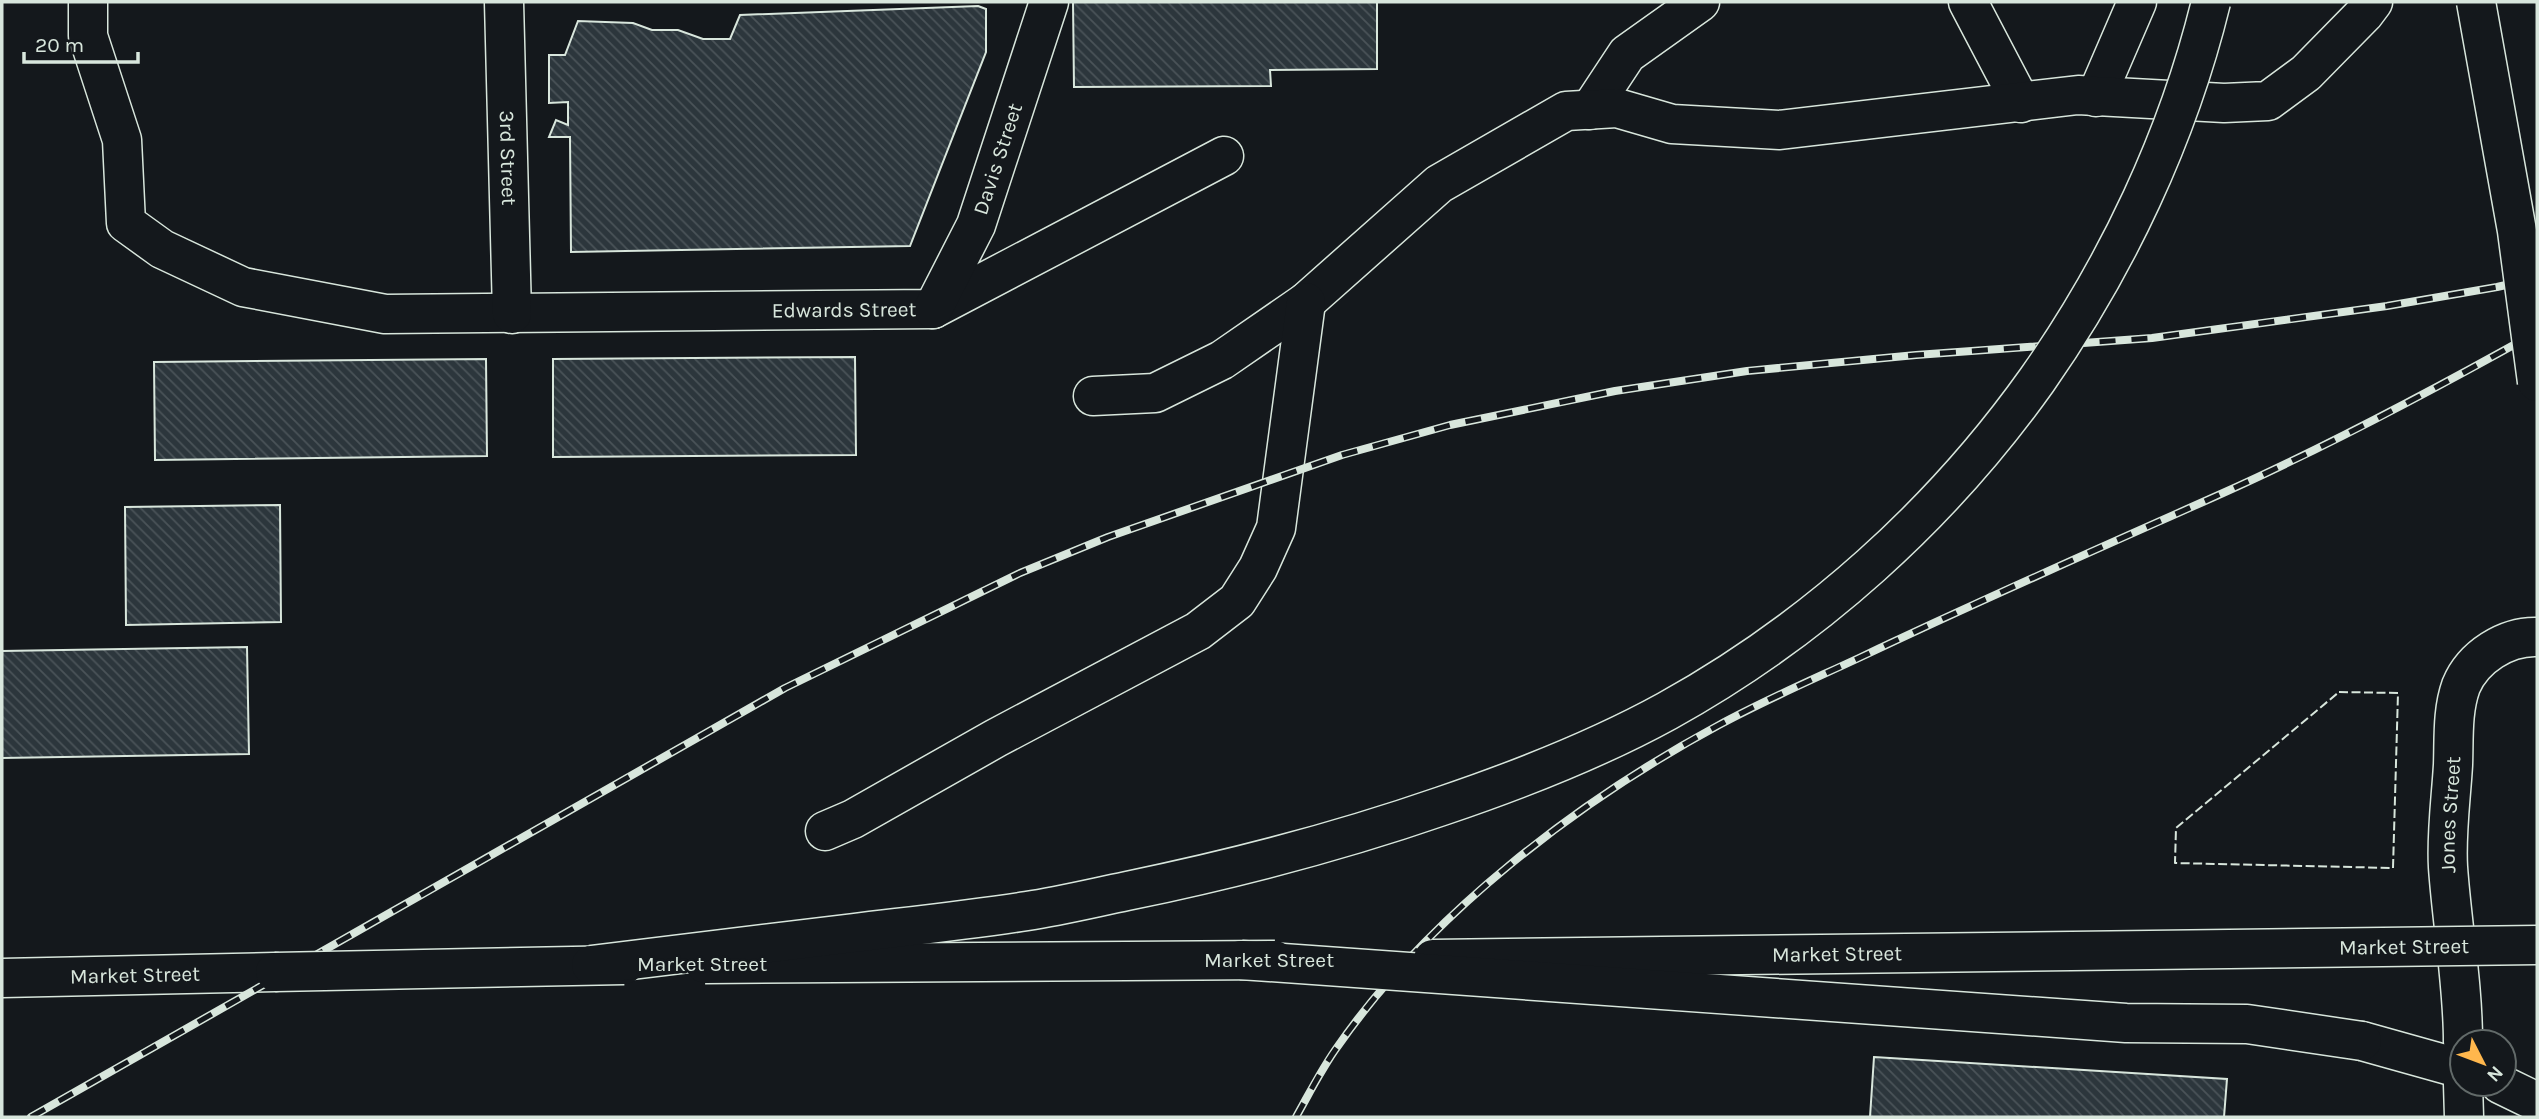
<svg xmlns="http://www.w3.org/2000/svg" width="2539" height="1119" font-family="Karla,sans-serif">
	<defs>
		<pattern id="building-back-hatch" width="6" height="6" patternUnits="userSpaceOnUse" patternTransform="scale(1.75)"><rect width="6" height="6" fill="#2c363c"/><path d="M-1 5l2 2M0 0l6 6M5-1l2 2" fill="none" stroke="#4a5358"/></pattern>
	</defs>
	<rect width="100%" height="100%" fill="#14181c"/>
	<g fill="url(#building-back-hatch)" stroke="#d8e6dc" stroke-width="2">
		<polygon points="1073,2 1377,2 1377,69 1270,70 1271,86 1074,87"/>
		<polygon points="978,6 986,9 986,52 910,246 571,252 570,137 549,137 556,120 568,125 568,102 549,103 549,55 565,55 578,21 633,23 652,30 678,30 703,39 730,39 740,15"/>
		<polygon points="855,357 856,455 553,457 553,359"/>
		<polygon points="486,359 487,456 155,460 154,362"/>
		<polygon points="280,505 281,622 126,625 125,507"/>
		<polygon points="247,647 249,754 2,758 2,651"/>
		<polygon points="1874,1057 2227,1079 2224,1117 1870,1117"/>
	</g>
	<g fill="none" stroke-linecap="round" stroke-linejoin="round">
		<defs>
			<g id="minor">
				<path id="s1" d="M88,2V36L122,140L126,223L162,249L243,287L385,314L933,309L1224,156"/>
				<path id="s2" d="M504,2L512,314"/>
				<polyline points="1968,2 2021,103"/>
				<polyline points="2096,97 2137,2"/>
				<polyline points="1590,110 1627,54 1700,2"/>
				<path id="s3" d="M933,309L976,225L1049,2"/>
				<polyline points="1093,396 1155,393 1222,360 1306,302 1439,184 1566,111 1617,108 1672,124 1780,130 2078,95 2224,103 2268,101 2306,73 2364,14 2373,2"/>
				<polyline points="825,831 853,819 996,738 1198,631 1237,601 1258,568 1276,528 1306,302"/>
				<path id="s4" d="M2463,1042C2463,983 2452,925 2448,867C2446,834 2451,799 2453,765C2454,739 2452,711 2461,686C2473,657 2506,636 2537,637"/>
				<polyline points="2463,1084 2464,1117"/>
			</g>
			<g id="major">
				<path id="s5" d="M2,978L275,972"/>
			</g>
			<g id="highway">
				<polyline points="2362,1041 2462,1069"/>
				<polyline points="2500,1084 2537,1102"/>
			</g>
		</defs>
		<use href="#minor" stroke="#d8e6dc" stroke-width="41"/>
		<use href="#major" stroke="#d8e6dc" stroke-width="41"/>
		<use href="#highway" stroke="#d8e6dc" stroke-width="41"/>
		<use href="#minor" stroke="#14181c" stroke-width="38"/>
		<use href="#major" stroke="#14181c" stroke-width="38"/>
		<use href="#highway" stroke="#14181c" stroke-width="38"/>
		<defs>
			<g id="rail">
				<polyline points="31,1117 785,688 1020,573 1108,537 1342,455 1450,425 1615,391 1747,371 1916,355 2152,338 2387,306 2497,287 2537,278"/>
				<path d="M1296,1117C1309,1094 1322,1068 1338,1046C1430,914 1578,801 1719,725C1765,700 1814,679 1861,657C1981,600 2102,547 2223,493C2330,445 2435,389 2537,332"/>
			</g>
		</defs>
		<use href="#rail" stroke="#d8e6dc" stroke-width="8"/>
		<use href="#rail" stroke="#14181c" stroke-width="5" stroke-dasharray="16" stroke-linecap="butt"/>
		<defs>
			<g id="major-bridge">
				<path id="s6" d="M1433,959L2537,945"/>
				<polyline points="705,964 1275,960"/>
				<polyline points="275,972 624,965"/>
			</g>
			<g id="highway-bridge">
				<polyline points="2476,2 2517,231 2537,382"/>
				<polyline points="1241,960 2126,1023 2247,1024 2362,1041"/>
				<path d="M591,965C679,954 767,943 854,933C912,926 969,920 1027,911C1060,906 1093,898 1127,891C1234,869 1338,842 1442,806C1519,780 1596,750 1667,711C1813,630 1941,515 2037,380C2117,266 2178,137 2211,2"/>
			</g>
		</defs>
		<use href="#major-bridge" stroke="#d8e6dc" stroke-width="41" stroke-linecap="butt"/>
		<use href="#highway-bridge" stroke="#d8e6dc" stroke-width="41" stroke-linecap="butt"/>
		<use href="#major-bridge" stroke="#14181c" stroke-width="38"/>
		<use href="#highway-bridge" stroke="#14181c" stroke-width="38"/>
		<polygon stroke="#d8e6dc" stroke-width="2" stroke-dasharray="9 3.5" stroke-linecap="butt" points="2339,692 2398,693 2393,868 2175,863 2176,828"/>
	</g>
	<g text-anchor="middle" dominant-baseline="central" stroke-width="5" stroke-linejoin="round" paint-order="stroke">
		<g font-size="21" fill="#d8e6dc" stroke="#14181c">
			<text stroke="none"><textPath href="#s2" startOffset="156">3rd Street</textPath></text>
			<text stroke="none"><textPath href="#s3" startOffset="164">Davis Street</textPath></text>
			<text stroke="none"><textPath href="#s1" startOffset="964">Edwards Street</textPath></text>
			<text stroke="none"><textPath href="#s4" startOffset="228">Jones Street</textPath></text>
			<text stroke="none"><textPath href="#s6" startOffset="971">Market Street</textPath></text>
			<text stroke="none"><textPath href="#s6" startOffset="404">Market Street</textPath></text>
			<text x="1269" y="960">Market Street</text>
			<text x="702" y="964">Market Street</text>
			<text stroke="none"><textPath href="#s5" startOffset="133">Market Street</textPath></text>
		</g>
	</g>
	<rect width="2539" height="1119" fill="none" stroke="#d8e6dc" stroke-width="7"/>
	<g transform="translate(2483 1063) rotate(132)"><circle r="33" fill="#14181c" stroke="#626a69" stroke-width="2"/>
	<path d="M0-5L12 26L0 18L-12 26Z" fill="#ffb74d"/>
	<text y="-10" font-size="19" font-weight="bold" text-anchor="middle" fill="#d8e6dc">N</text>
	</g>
	<path d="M24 52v10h114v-10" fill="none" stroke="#d8e6dc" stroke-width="3.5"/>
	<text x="35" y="52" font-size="21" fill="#d8e6dc" stroke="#14181c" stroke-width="5" paint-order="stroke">20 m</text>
</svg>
